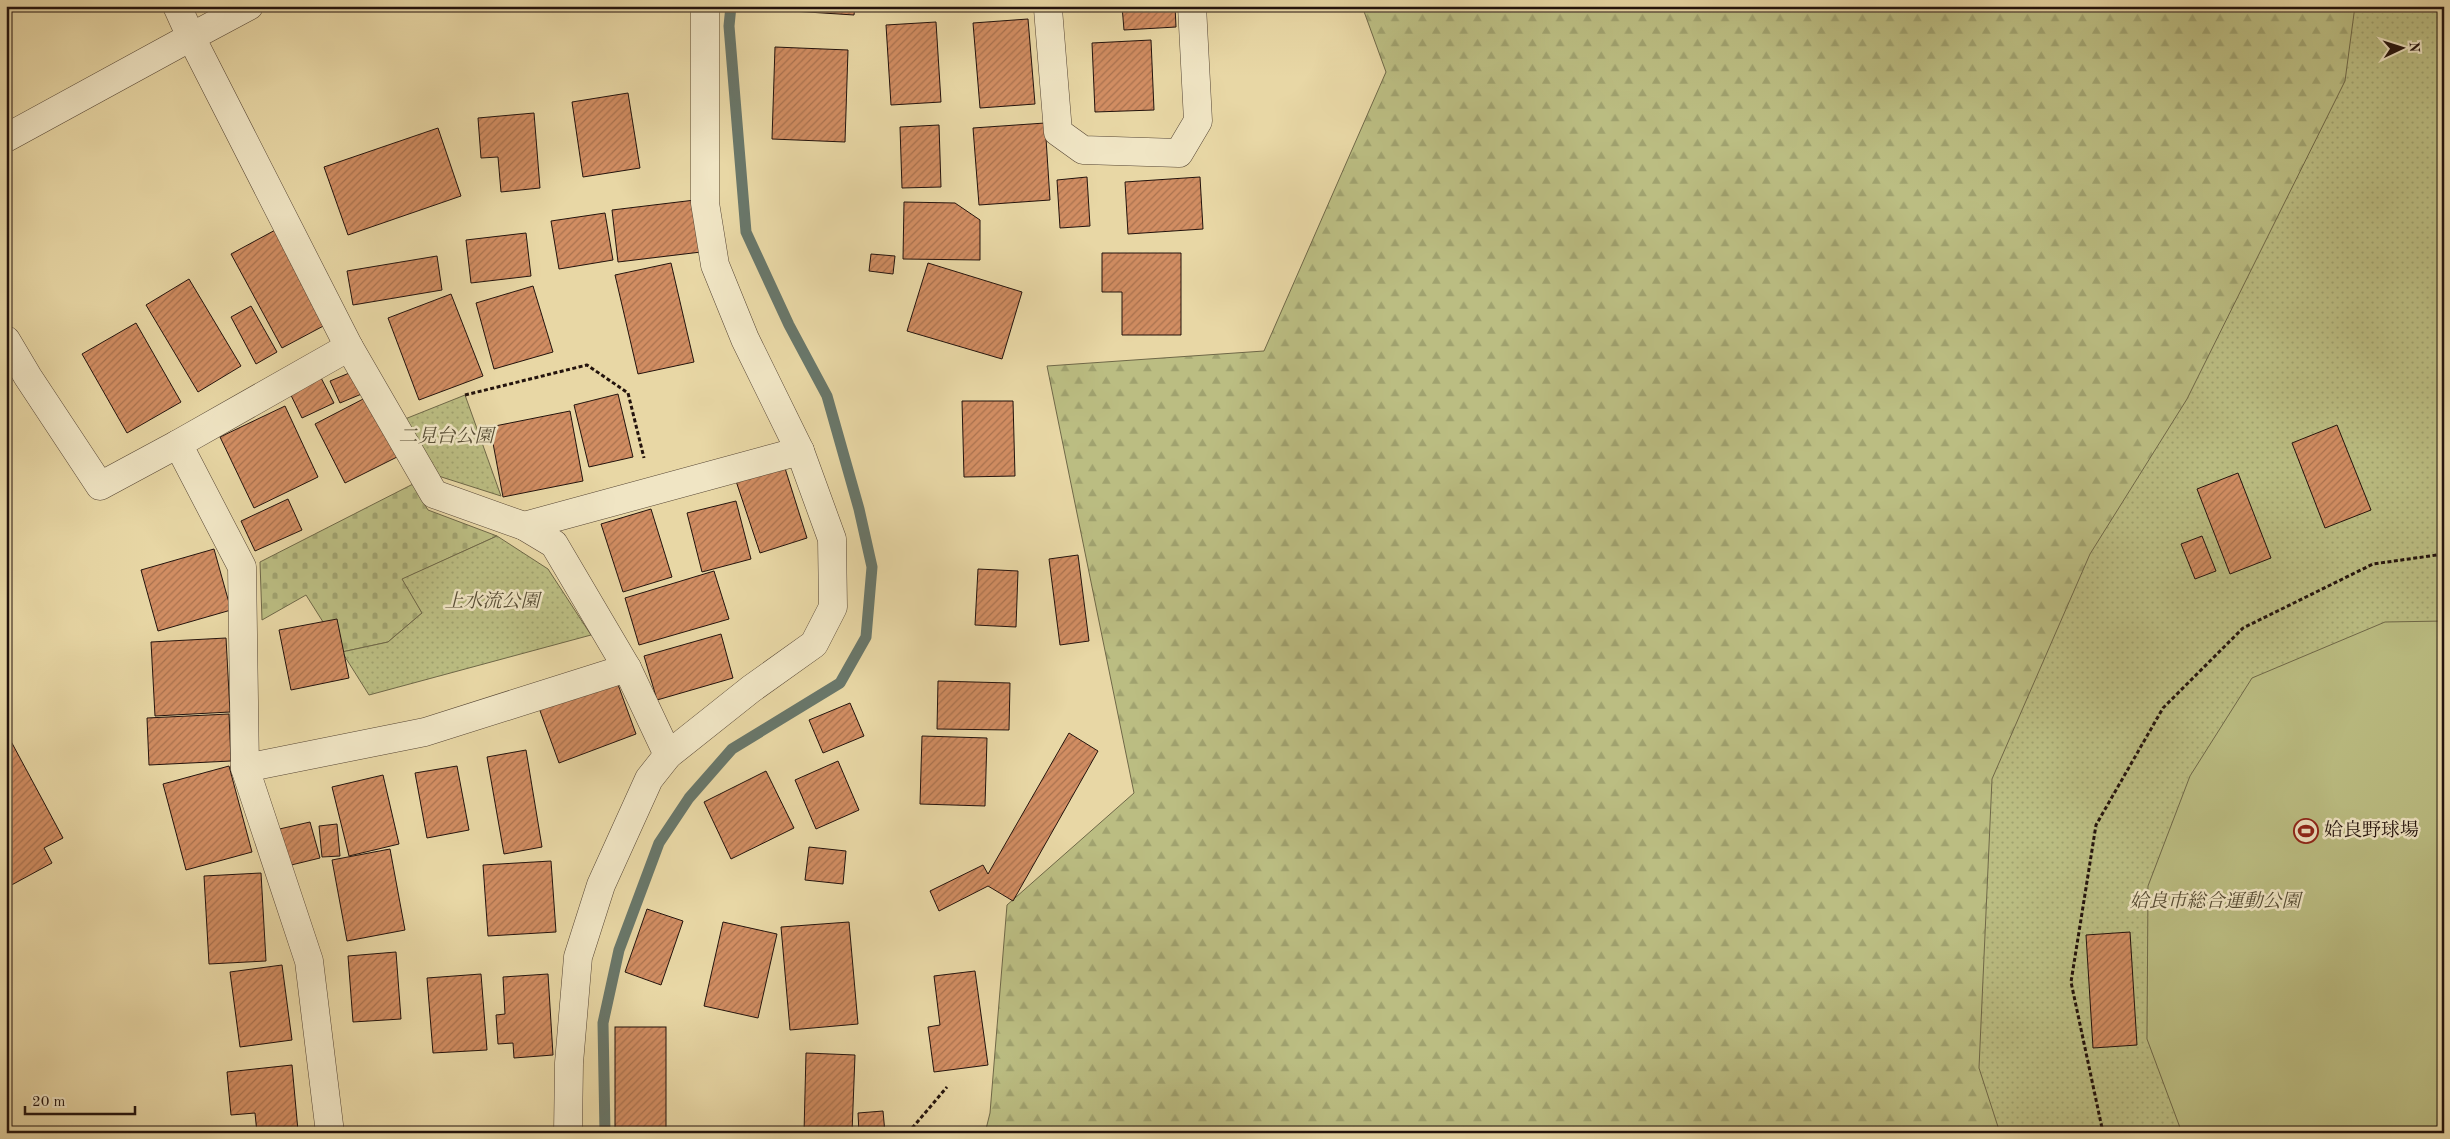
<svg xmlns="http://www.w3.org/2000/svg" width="2450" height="1139" font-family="'Old Standard TT','Noto Serif JP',serif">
	<defs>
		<pattern id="forest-firs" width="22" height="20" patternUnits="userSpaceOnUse" patternTransform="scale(1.25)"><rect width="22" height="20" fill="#bbbd82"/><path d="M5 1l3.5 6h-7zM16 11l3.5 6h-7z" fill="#a0a26f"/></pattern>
		<pattern id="cemetery-stones" width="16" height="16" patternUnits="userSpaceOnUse" patternTransform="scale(1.25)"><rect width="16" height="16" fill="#bbbd82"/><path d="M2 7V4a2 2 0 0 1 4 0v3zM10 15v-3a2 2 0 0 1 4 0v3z" fill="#a0a26f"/></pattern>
		<pattern id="park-dots" width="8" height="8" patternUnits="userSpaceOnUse" patternTransform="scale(1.25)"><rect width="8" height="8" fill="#bbbd82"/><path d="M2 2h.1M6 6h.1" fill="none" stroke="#a0a26f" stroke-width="1.8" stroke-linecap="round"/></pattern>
		<pattern id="building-hatch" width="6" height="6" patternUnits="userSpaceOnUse" patternTransform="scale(1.25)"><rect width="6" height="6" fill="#d18d62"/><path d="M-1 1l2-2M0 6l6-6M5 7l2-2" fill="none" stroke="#a9724f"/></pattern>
	</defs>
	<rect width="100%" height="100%" fill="#e8d7a5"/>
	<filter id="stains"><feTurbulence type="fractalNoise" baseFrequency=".004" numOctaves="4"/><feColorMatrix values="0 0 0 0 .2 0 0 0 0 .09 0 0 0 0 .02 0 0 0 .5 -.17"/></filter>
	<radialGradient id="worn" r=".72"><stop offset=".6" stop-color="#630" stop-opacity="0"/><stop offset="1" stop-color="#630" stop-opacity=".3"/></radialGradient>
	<polygon fill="url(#forest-firs)" stroke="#6f6848" points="1362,6 2444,6 2444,1133 985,1133 990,1113 1007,905 1134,793 1047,366 1264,351 1386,72"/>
	<polygon fill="url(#cemetery-stones)" stroke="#6f6848" points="413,484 428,510 497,536 403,579 422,613 388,642 342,652 306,595 262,620 260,562"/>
	<g fill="url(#park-dots)" stroke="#6f6848">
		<polygon points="2355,6 2444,6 2444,1133 2000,1133 1979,1068 1992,779 2090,554 2187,399 2345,81"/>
		<polygon points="465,395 501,496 429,473 400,421"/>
		<polygon points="497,536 548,569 591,635 369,695 342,652 388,642 422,613 402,579"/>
	</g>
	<polygon fill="#bbbd82" stroke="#6f6848" points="2444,621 2444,1133 2182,1133 2147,1039 2148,886 2190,776 2252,678 2385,622"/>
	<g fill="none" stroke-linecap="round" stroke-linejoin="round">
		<polyline stroke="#69776a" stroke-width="11" points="605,1133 603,1023 619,950 659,843 689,798 732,749 840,683 866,637 872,567 859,509 827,396 789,325 746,232 729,26 731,6"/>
	</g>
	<g fill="url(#building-hatch)" stroke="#23130d">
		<polygon points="792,6 855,6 854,15 792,11"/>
		<polygon points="1122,6 1175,6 1176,27 1124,30"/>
		<polygon points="1028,19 1035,104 980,108 973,23"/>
		<polygon points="936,22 941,102 891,105 886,25"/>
		<polygon points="1151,40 1154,110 1095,112 1092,43"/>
		<polygon points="775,47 848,50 845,142 772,139"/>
		<polygon points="628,93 640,168 583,177 572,102"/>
		<polygon points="534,113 540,188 501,192 498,157 481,158 478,118"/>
		<polygon points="1045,123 1050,200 979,205 973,128"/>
		<polygon points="939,125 941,187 902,188 900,127"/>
		<polygon points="438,128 461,196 348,235 324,167"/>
		<polygon points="1087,177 1090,226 1060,228 1057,180"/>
		<polygon points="1200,177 1203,229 1128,234 1125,182"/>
		<polygon points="695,200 701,252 618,262 612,210"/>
		<polygon points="904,202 955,203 980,220 980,260 903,259"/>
		<polygon points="605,213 613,260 559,269 551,221"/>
		<polygon points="279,228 329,323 282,348 231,254"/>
		<polygon points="526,233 531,276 471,283 466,240"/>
		<polygon points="1102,253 1181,253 1181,335 1122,335 1122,292 1102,292"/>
		<polygon points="871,254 895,256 893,274 869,271"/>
		<polygon points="437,256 442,290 353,305 347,271"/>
		<polygon points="671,263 694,362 638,374 615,275"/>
		<polygon points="928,263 1022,292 1002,359 907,331"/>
		<polygon points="189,279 241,366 198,392 146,305"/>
		<polygon points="533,286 553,352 494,369 476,303"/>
		<polygon points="451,294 483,376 419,400 388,318"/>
		<polygon points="251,306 277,352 256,364 231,317"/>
		<polygon points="136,323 181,402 127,433 82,354"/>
		<polygon points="354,371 364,393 340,403 330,381"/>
		<polygon points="318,372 334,403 302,418 287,387"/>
		<polygon points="618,394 633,457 589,467 574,405"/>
		<polygon points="367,397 397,457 345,483 315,424"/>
		<polygon points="962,401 1013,401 1015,476 964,477"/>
		<polygon points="285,406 318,477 254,508 220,437"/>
		<polygon points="570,411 583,481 503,497 490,427"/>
		<polygon points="2337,425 2371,510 2325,528 2292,443"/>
		<polygon points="784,465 807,538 760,553 736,481"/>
		<polygon points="2238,473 2271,558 2230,574 2197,489"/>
		<polygon points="288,499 302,530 255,551 241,521"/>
		<polygon points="736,501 751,559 702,572 687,513"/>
		<polygon points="651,509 672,577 623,592 601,524"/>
		<polygon points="2202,536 2216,571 2195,579 2181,544"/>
		<polygon points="214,549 231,610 158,631 141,570"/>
		<polygon points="1078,555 1089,641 1060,645 1049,559"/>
		<polygon points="978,569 1018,571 1016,627 975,625"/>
		<polygon points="714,571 729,619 639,645 625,598"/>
		<polygon points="337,619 349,678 291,690 279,630"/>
		<polygon points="721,634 733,678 657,700 644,656"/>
		<polygon points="226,638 230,712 155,716 151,642"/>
		<polygon points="616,679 636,734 559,763 539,708"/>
		<polygon points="938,681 1010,683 1009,730 937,729"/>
		<polygon points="850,703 864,736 823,753 809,720"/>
		<polygon points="229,714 231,761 149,765 147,718"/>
		<polygon points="6,732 63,838 44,848 52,863 6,888"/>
		<polygon points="1069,733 1098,751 1013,901 988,886 939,911 930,891 983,865 988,874"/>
		<polygon points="922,736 987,738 985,806 920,804"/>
		<polygon points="526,750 542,847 504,854 487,757"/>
		<polygon points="838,761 859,810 816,829 795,780"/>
		<polygon points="229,766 252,852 186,870 163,784"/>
		<polygon points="457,766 469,830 427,838 415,773"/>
		<polygon points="766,771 794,828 731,859 704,802"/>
		<polygon points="383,775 399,844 349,856 332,787"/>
		<polygon points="310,822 320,858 283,867 275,830"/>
		<polygon points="337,824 340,856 322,857 319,826"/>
		<polygon points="809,847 846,851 843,884 805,880"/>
		<polygon points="390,849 405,930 347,941 332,860"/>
		<polygon points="551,861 556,932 488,936 483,865"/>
		<polygon points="261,873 266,961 209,964 204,876"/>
		<polygon points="647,909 683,921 661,985 625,972"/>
		<polygon points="723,922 777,934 758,1018 704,1006"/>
		<polygon points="849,922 858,1024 790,1030 781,927"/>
		<polygon points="2130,932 2137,1045 2093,1048 2086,935"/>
		<polygon points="396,952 401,1019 353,1022 348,956"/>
		<polygon points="282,965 292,1040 240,1047 230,972"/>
		<polygon points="975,971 988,1065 934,1072 928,1027 940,1025 934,976"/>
		<polygon points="481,974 487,1050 433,1053 427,978"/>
		<polygon points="548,974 553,1055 514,1058 513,1043 498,1044 496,1015 505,1014 503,977"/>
		<rect x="615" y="1027" width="51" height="104"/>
		<polygon points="806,1053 855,1055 852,1133 804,1133"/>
		<polygon points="292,1065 298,1131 257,1133 255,1113 231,1115 227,1072"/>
		<polygon points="883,1111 885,1133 859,1133 858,1113"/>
	</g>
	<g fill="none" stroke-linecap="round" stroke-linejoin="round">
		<defs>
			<g id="street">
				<polyline points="249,6 191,37 349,347"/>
				<polyline points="1050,6 1048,9 1058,132 1083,150 1179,153 1198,121 1192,6"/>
				<polyline points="6,138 191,37 177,6"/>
				<polyline points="6,340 28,377 100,486 178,444"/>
				<polyline points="524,526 800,451"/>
				<polyline points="245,768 425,732 627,668"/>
				<polyline points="330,1133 309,961 245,768 242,567 178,444 349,347 434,494 524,526 554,544 627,668 668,755"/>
				<polyline points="568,1133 569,1063 578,957 601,885 649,779 668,755 751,689 814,644 833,607 832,539 800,451 745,339 715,265 705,203 705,6"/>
			</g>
		</defs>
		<use href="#street" stroke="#544433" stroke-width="29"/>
		<g stroke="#23130d" stroke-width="3" stroke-dasharray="4 2.5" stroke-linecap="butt">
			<polyline points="465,395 587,365 628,393 644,458"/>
			<polyline points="908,1133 947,1087"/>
			<polyline points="2105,1133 2102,1128 2071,982 2096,825 2163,708 2243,628 2373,564 2444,554"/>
		</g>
		<use href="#street" stroke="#f0e5c4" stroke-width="28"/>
	</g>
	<defs>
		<symbol id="stadium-ring" viewBox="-11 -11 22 22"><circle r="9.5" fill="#f0e5c4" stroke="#8f2418" stroke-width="1.5"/><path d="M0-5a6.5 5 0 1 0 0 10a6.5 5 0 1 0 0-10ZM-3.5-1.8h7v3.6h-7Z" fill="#8f2418"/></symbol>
	</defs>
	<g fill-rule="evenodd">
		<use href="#stadium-ring" x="2292" y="817" width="28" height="28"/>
	</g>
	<g text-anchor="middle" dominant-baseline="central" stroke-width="5" stroke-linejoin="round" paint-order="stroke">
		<g font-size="19" font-style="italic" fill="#584e36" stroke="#f0e5c4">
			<text x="446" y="437">二見台公園</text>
			<text x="492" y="602">上水流公園</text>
			<text x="2215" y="902">姶良市総合運動公園</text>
		</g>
		<g font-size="19" fill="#23130d" stroke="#f0e5c4" text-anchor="start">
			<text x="2324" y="831">姶良野球場</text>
		</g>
	</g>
	<rect width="2450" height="1139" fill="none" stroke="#e8d7a5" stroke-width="25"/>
	<rect x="8" y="8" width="2435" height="1124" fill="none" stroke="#23130d" stroke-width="2.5"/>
	<rect x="12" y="12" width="2425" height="1114" fill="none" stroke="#23130d"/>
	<g transform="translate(2402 48) rotate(86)" stroke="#f0e5c4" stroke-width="4" paint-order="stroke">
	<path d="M0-4L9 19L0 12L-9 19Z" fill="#23130d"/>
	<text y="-8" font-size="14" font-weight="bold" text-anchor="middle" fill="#23130d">N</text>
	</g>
	<path d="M25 1106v8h110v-8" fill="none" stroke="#23130d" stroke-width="2.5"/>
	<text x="32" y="1106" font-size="15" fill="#23130d" stroke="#f0e5c4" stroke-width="4" paint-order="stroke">20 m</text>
	<rect width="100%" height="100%" filter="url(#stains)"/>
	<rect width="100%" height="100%" fill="url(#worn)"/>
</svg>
